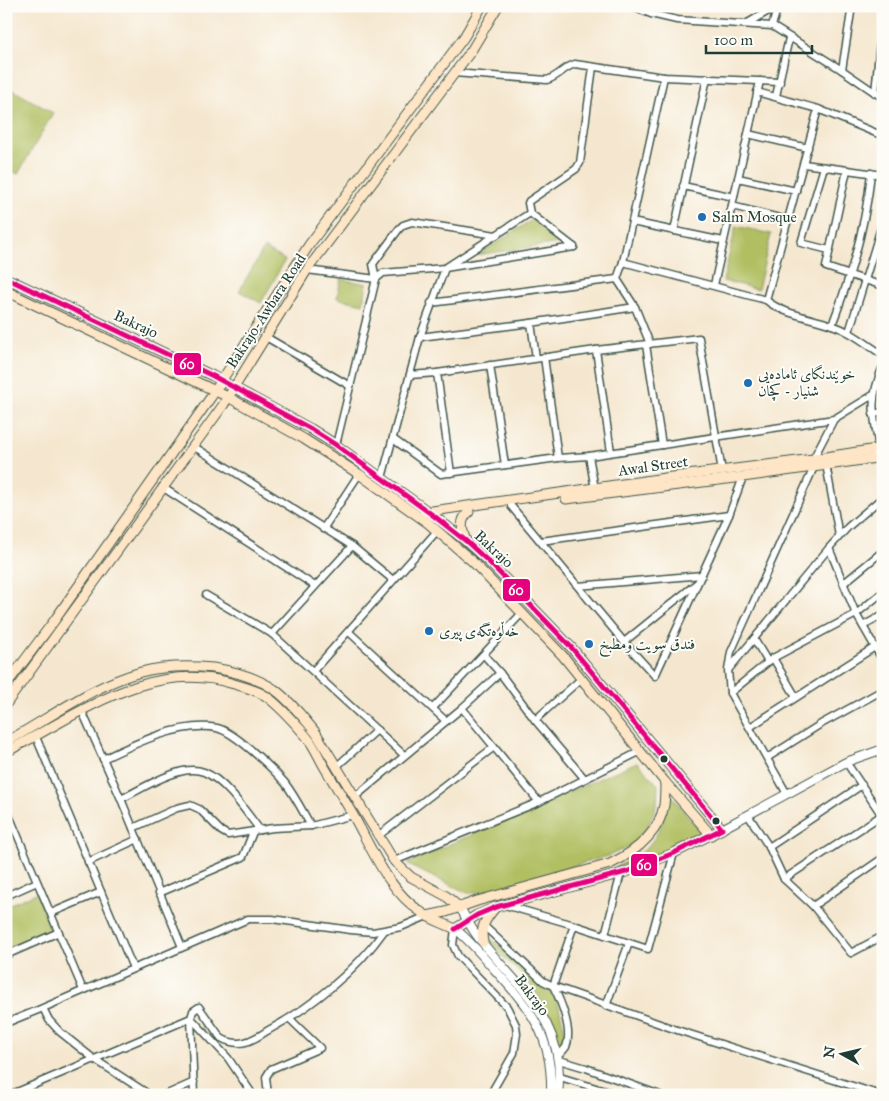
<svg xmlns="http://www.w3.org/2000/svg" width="889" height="1101" font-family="'IM FELL Great Primer',Amiri,serif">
	<rect width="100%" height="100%" fill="#fdfcf7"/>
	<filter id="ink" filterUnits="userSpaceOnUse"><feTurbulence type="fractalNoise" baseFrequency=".02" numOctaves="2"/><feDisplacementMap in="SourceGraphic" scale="10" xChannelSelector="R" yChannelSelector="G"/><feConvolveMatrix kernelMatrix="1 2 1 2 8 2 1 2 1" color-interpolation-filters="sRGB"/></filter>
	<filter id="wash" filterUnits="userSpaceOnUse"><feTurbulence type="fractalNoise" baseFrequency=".0096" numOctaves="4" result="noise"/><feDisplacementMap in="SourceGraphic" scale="20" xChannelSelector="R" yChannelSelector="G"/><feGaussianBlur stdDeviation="1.12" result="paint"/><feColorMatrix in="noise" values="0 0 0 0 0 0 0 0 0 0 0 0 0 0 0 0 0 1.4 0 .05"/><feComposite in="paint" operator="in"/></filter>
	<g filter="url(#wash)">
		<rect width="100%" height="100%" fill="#f5e7cf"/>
		<g fill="#b1bf62" stroke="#687e4b">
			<polygon points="6,86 53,113 18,174 6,168"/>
			<polygon points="532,220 559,243 477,255"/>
			<polygon points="736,226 771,234 758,289 723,281"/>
			<polygon points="264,248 285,260 261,303 239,291"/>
			<polygon points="341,279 367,284 363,304 337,298"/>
			<polygon points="637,762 658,785 657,804 648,826 633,845 608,856 480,893 468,893 414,868 407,863"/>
			<path d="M670,793L702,834L656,857L614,868C623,863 634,859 642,852C660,837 665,815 670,793Z"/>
			<polygon points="36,893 52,931 6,952 6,906"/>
			<path d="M483,934L486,935L552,991L558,1003L565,1032V1043L562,1046C552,1028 547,1008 535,991C520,970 498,955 483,934Z"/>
		</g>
	</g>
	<g filter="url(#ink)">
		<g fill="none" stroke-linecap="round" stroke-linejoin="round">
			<defs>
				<g id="minor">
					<polyline points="630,6 651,14 677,20 772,26 842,70 883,98"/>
					<polyline points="746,24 777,6"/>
					<polyline points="772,26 778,6"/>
					<polyline points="842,70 852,6"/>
					<path d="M454,73L547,80C558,77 564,67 575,64L664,77L780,82"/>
					<polyline points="757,92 818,109 876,133 883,135"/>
					<polyline points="875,93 883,10"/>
					<polyline points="776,96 789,38"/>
					<polyline points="748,134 808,148"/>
					<polyline points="804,164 883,175"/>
					<polyline points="824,167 801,243 829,250"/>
					<polyline points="847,170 826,267 883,286"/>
					<polyline points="738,178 796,191"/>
					<polyline points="683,186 734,197"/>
					<polyline points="732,206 788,220"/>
					<polyline points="530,213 528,203 529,201 576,169 580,163 593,67"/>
					<polyline points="632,222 723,241"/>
					<polyline points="674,231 707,78"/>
					<path d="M623,262L766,300C784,315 810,317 832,325C851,331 866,344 883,355"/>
					<polyline points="307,270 376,279 383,273 445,268 574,247"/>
					<polyline points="617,279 623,262 664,77"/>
					<polyline points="617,279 635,307 650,344"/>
					<polyline points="714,285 760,81"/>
					<polyline points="766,300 818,109"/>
					<polyline points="431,303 617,279"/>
					<polyline points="531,323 536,358"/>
					<path d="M832,325C851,276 866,225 871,173"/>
					<polyline points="849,332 883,221"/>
					<polyline points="266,337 350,386"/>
					<polyline points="420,337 531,323 635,307"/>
					<polyline points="646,345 662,445"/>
					<polyline points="596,350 611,452"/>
					<polyline points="544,357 558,458"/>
					<polyline points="490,365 505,465"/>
					<polyline points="437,373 451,473"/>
					<polyline points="410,375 437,373 596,350 699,338 722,471"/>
					<polyline points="873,414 883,412"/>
					<polyline points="393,439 441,474 558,458 589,456 834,419 873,395"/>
					<polyline points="336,445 376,279 373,264 399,229 403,225 412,222 496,235"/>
					<polyline points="193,446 352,546 393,580"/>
					<path d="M879,448C873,414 869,400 883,366"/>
					<polyline points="589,456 595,489"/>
					<polyline points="813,459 834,419"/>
					<polyline points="826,464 839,536"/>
					<polyline points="382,478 420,337 445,268 530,213 574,247"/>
					<polyline points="162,487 315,586"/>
					<polyline points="511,506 624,642 655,676 729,515 743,477"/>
					<polyline points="323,529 359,474"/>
					<polyline points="541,541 729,515"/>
					<polyline points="829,548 856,614 883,661"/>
					<polyline points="844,583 883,551"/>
					<polyline points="578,586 702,575"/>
					<polyline points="206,595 272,634 404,755"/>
					<polyline points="863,626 883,615"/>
					<polyline points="349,632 446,721"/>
					<polyline points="272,634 352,546"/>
					<polyline points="754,639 768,662"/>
					<polyline points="624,642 697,583"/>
					<polyline points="484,655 500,673 535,720 584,778"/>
					<polyline points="773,658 796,697"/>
					<polyline points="729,669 829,548 848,527 883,497"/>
					<polyline points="313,671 437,531"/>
					<polyline points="730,693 773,658 856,614 883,592"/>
					<polyline points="433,708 522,613"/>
					<polyline points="462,708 539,802"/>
					<polyline points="82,711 121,799 182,947"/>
					<polyline points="535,720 582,678"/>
					<polyline points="750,727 875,647"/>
					<polyline points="36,737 133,968"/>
					<polyline points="879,751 883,758"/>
					<polyline points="767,758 821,724 883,690"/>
					<path d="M103,759C134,744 181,721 217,728C235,732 273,769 285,783C295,796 303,812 311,826"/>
					<polyline points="846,762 883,817"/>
					<polyline points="336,767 377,730"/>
					<polyline points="787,794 730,693 728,670 731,652 814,467"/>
					<polyline points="355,797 462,708 500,673"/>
					<path d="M121,799C137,791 153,781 170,775C180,771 194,768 204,772C226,781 246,812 260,830"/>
					<polyline points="6,808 83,990"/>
					<polyline points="748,815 769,847 784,879 813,906 851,953 883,936"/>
					<polyline points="133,828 177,808 190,805 199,809 221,831 228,835 273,828 311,826 353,815"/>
					<polyline points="378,836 494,747"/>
					<polyline points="769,847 862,785"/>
					<polyline points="394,861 539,802 641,751"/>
					<polyline points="88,862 138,839"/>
					<polyline points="784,879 882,815"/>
					<polyline points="159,893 243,857 253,832"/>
					<polyline points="6,896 37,882"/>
					<polyline points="505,905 574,925 648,949 674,853"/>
					<polyline points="813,906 883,858"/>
					<polyline points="51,913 101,892"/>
					<polyline points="483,925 543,981 553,986 674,1029 881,1095"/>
					<polyline points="455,929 453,945 458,956 507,1007 516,1025 517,1034 514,1053 490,1095"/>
					<polyline points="605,935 621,873"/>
					<polyline points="6,955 59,932"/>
					<polyline points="606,1006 629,943"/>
					<polyline points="43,1008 49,1020 60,1032 94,1059 150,1095"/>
					<polyline points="191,1018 228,1058 253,1095"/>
					<polyline points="6,1023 43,1008 248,919 272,919 351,930 373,932 401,927 427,916"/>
					<path d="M558,1056C561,1053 564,1050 566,1047C573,1031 561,1001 553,986L574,925"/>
					<polyline points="559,1060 586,1068 660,1095"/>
					<polyline points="560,1077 619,1095"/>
					<polyline points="10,1095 191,1018"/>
					<polyline points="165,1095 194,1082"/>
					<path d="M194,1095L191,1018L193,1011L199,1007L221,1038C226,1041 233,1043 239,1043C249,1043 259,1036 267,1031C310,1008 356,971 384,931"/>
					<polyline points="268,1095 266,1077 271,1069 320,1048 290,1019"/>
				</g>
				<g id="tertiary">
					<polyline points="722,829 846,762 883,749"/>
					<path d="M460,908C466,917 471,928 478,937C519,990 567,1019 558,1095"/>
					<path d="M455,929C470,940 482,956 495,970C532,1011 553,1036 551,1095"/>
				</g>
				<g id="secondary">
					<path d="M6,278L213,376L311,429L336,445L434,516L466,541L490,563L571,647L722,829L674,853L626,872L496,907L477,915L455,929C444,923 431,920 421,912C388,890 373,851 354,817C345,801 335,785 325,768C319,758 314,745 306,736C294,722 281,707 266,696C256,690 245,687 234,684C151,657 76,716 6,752"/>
					<polyline points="6,291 228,397 304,439 359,474 428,523 472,561 563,656 665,782 711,835"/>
					<polyline points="566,499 743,477 883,457"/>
					<polyline points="425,512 672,477 813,459 883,448"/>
					<path d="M466,541C462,530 459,520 469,512"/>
					<polyline points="6,685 54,621 211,397 309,245 464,37 482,6"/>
					<polyline points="6,704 224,404 307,270 471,51 498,6"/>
					<path d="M6,742C50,718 93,685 141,672C164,666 190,666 213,668C233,671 257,678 274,689C290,701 303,717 316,733L394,861L411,877L446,896L460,908"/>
					<path d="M427,916L446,912L477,901L610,864C635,852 659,834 664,805C665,798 665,789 665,782"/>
					<path d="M483,942C480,928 485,920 494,909"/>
				</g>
			</defs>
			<use href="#minor" stroke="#3f564b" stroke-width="9"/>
			<use href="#tertiary" stroke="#3f564b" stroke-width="10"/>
			<use href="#secondary" stroke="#3f564b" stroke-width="11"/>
			<use href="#minor" stroke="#fff" stroke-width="6"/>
			<use href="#tertiary" stroke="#fff" stroke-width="8"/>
			<use href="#secondary" stroke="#fde5c5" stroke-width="9"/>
			<defs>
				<polyline id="bus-1" points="6,278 213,376 311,429 336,445 434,516 466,541 490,563 571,647 722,829 674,853 626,872 496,907 477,915 455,929"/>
			</defs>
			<use href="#bus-1" stroke="#fdfcf7" stroke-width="9"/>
			<use href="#bus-1" stroke="#e5007d" stroke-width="5"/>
		</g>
	</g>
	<g fill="#1f6fb2" stroke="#fdfcf7" stroke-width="2">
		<circle cx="702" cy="217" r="5"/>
		<circle cx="748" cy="383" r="5"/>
		<circle cx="429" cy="631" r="5"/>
		<circle cx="589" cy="644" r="5"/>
	</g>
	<g fill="#1f3d34" stroke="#fdfcf7" stroke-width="2">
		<circle cx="664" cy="759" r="4.5"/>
		<circle cx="716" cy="821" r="4.5"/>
	</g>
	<g text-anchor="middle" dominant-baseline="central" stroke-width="4" stroke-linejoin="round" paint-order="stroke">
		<g font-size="15" fill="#1f3d34" stroke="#fdfcf7" text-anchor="start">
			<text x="712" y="217">Salm Mosque</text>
			<text x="758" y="374">خوێندنگای ئامادەیی<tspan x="758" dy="17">شنیار - کچان</tspan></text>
			<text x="439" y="631">خەڵوەتگەی پیری</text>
			<text x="599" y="644">فندق سويت ومطبخ</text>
		</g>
		<g font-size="15" fill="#1f3d34" stroke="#fdfcf7">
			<text transform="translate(266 311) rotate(-57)">Bakrajo-Awbara Road</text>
			<text transform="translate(136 324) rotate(25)">Bakrajo</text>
			<text transform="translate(653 466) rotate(-8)">Awal Street</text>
			<text transform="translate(494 549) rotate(43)">Bakrajo</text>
			<text transform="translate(532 995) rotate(53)">Bakrajo</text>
		</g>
	</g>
	<g stroke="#fdfcf7" stroke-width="2">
		<rect x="173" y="352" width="29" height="24" rx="5" fill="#e5007d"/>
		<rect x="502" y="578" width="29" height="24" rx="5" fill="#e5007d"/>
		<rect x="630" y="853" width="28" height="24" rx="5" fill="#e5007d"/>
	</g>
	<g font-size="14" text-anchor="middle" font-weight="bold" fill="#fff">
		<text x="187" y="369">60</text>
		<text x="516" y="595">60</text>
		<text x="644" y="870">60</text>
	</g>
	<rect width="889" height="1101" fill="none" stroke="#fdfcf7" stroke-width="25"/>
	<g transform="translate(842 1054) rotate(278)" stroke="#fdfcf7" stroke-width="4" paint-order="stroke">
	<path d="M0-4L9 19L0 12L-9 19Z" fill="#1f3d34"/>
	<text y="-8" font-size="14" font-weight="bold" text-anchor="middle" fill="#1f3d34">N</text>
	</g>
	<path d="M706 45v8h106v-8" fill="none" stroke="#1f3d34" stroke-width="2.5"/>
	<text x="714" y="45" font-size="15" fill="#1f3d34" stroke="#fdfcf7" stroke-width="4" paint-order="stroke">100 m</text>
</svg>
